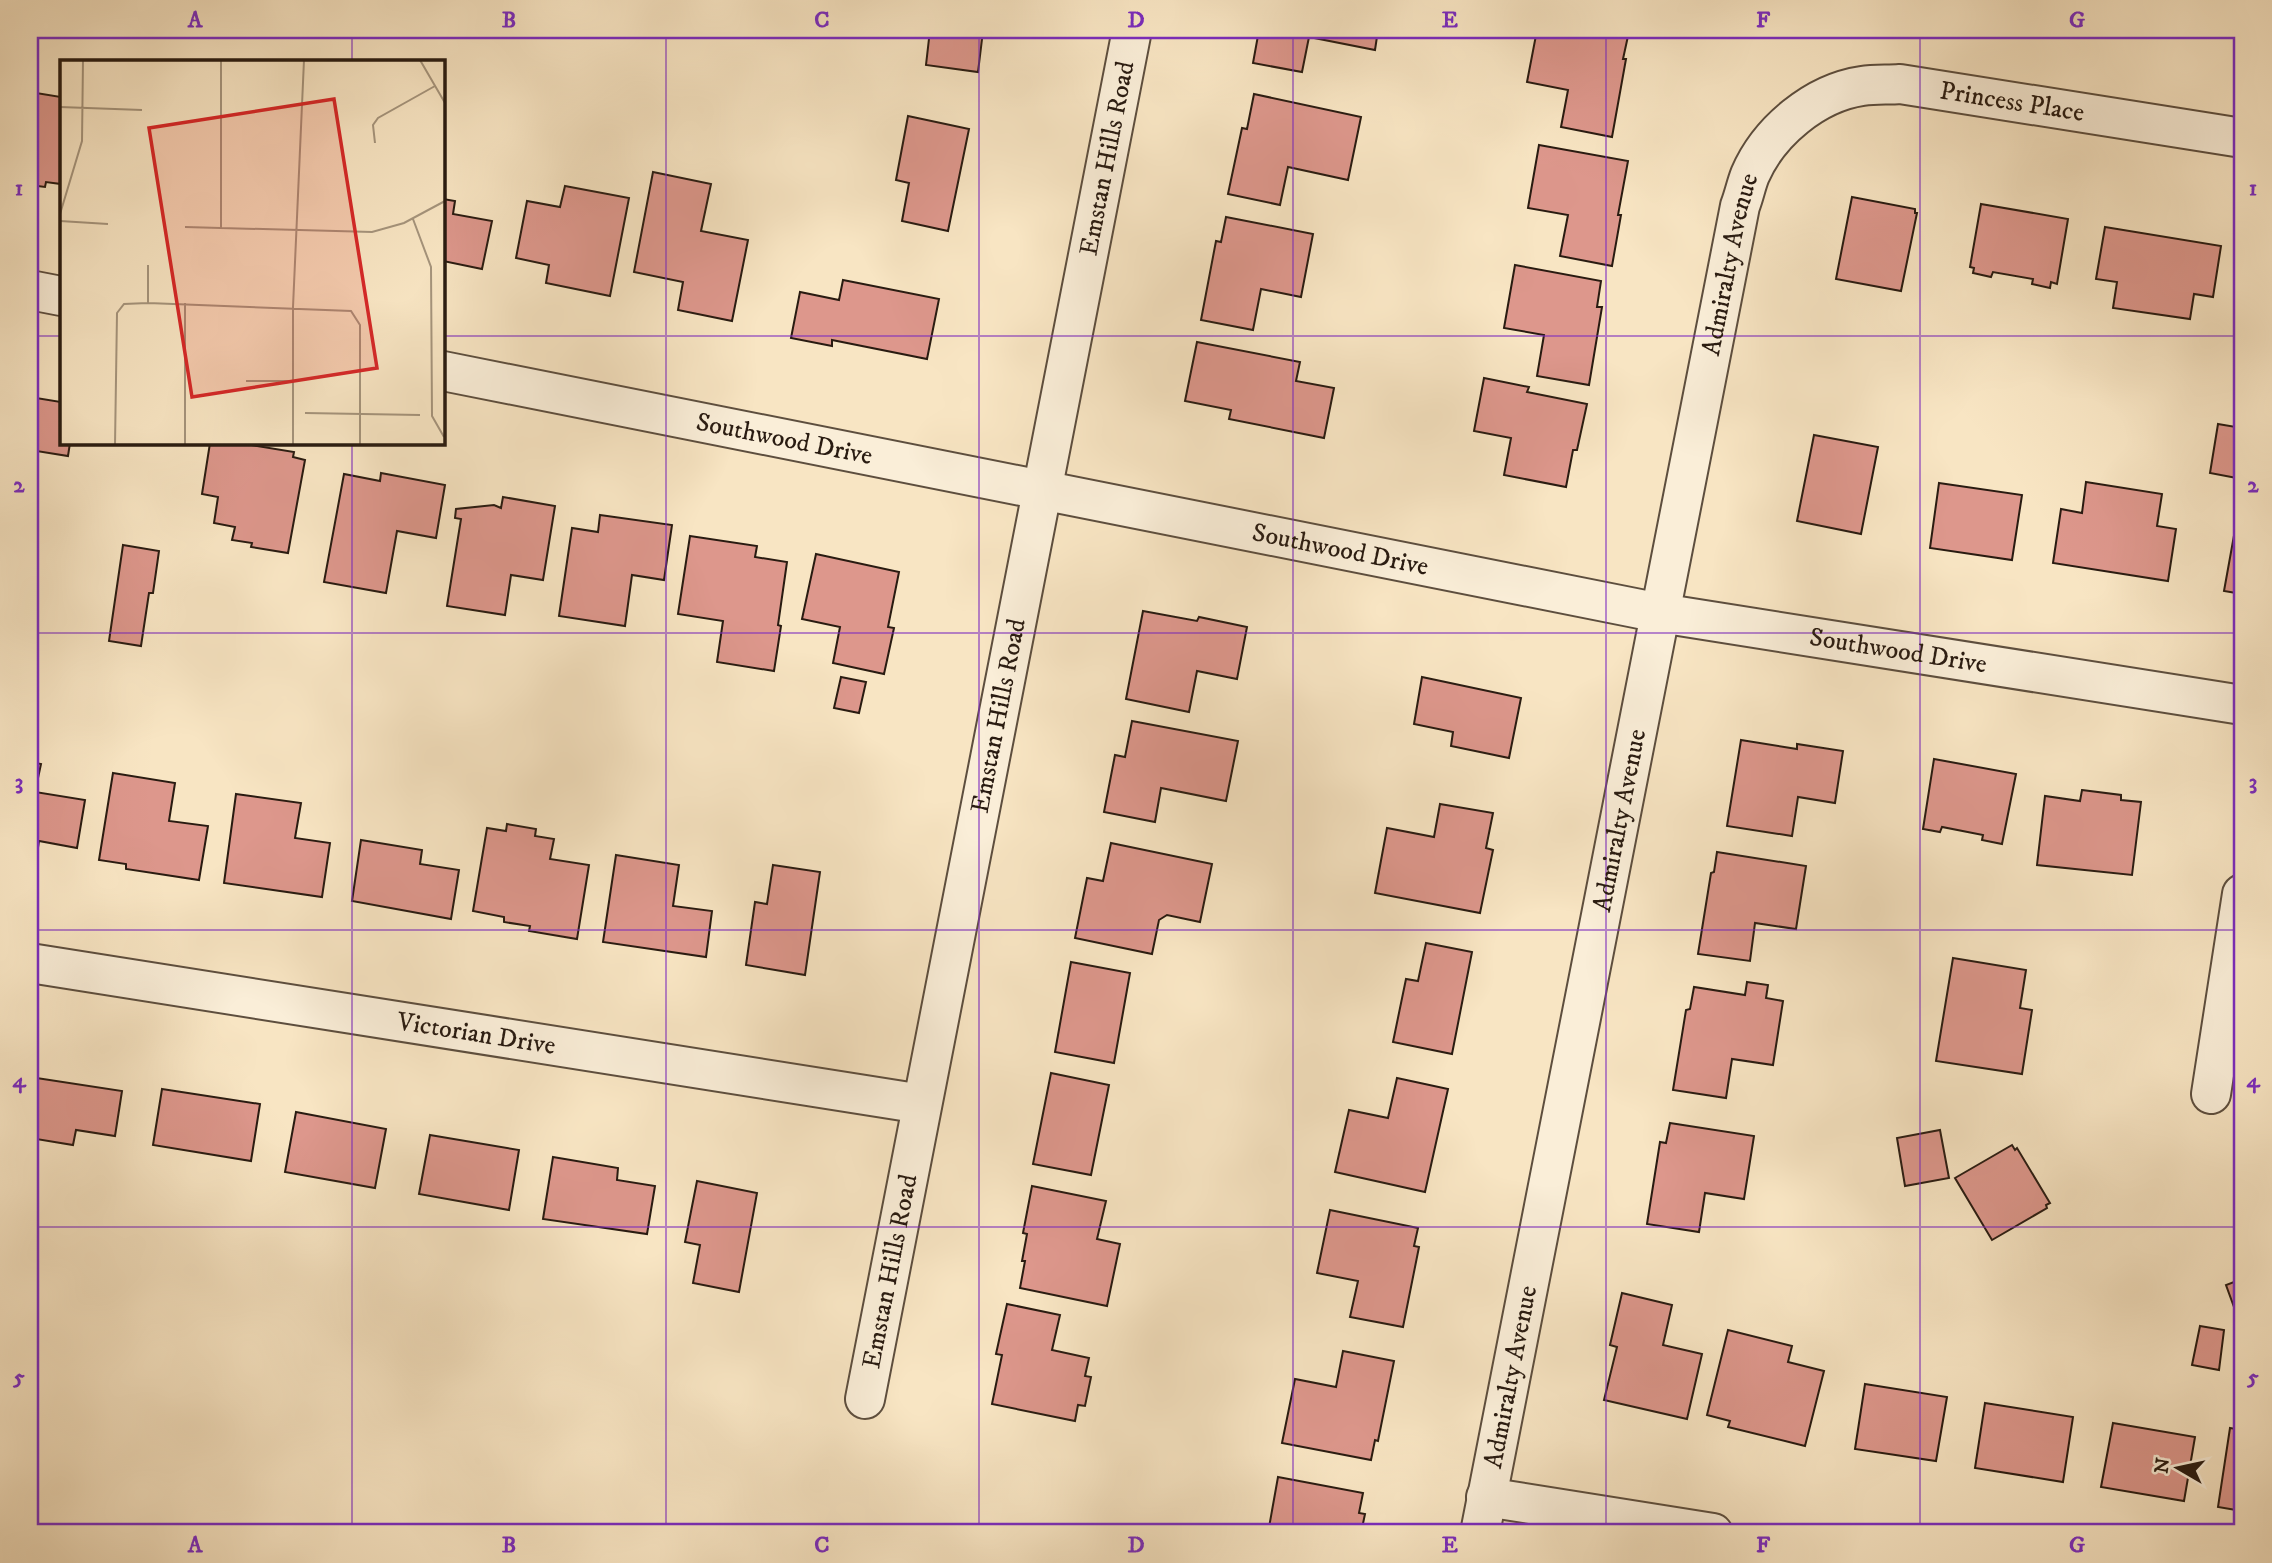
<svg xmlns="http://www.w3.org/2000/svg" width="2272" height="1563" font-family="'IM FELL DW Pica',serif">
	<rect width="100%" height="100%" fill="#f8e5c3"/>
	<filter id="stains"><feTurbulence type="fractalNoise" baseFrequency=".00286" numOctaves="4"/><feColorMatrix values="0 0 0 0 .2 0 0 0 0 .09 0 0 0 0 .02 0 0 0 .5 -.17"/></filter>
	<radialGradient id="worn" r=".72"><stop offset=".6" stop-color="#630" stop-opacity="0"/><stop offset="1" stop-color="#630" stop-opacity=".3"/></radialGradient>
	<g fill="#dd978c" stroke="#291b11" stroke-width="2">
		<polygon points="930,30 992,30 992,32 983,31 978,72 926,65"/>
		<polygon points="1259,30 1378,30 1375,50 1309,37 1302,72 1253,63"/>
		<polygon points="1537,30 1593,30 1628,36 1623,59 1626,59 1612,137 1561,127 1568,90 1527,82"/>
		<polygon points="30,92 61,97 61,184 46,182 45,187 30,185"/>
		<polygon points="1254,94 1361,117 1348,180 1288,167 1280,205 1228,194 1242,128 1247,129"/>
		<polygon points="908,116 969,129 948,231 902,221 909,183 896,180"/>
		<polygon points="1539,145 1628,161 1618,215 1621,215 1612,266 1560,256 1568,215 1528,208"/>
		<polygon points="653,172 711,184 701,231 748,240 732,321 678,310 683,282 634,272"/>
		<polygon points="565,186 629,198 610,296 546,283 549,265 516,258 527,201 560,207"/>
		<polygon points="1852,197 1915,209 1915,213 1917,213 1901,291 1836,279"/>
		<polygon points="443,199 455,201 453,214 492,221 482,269 443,261"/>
		<polygon points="1981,204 2068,219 2057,284 2051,282 2050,288 2032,284 2033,279 1993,272 1991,277 1973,273 1974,268 1970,267"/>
		<polygon points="1226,217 1313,234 1301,297 1261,289 1253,330 1201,320 1216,241 1221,242"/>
		<polygon points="2105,227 2221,246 2213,297 2194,294 2190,319 2113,308 2117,282 2096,279"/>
		<polygon points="1515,265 1601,281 1597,307 1602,307 1589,385 1537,376 1544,335 1504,328"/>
		<polygon points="843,280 939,299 927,359 832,340 832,346 791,338 800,292 839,300"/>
		<polygon points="1197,342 1300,362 1296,381 1334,388 1324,438 1229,419 1231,410 1185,401"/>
		<polygon points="1484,378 1529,387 1527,392 1587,404 1577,450 1573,450 1566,487 1504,475 1511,438 1474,431"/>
		<polygon points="30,397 61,402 61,443 70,443 68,456 30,450"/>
		<polygon points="2218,424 2242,428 2242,479 2210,473"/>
		<polygon points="1814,435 1878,447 1861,534 1797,521"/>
		<polygon points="210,443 239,443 294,452 293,457 305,460 288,553 251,547 252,543 232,540 235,527 214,523 218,497 202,494"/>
		<polygon points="381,473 445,485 436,538 397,531 386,593 324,582 344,474 380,481"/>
		<polygon points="2086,482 2162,494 2157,526 2176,529 2168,581 2053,563 2061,509 2082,513"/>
		<polygon points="1939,483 2022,495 2012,560 1930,548"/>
		<polygon points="503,497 555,506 543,580 511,575 505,615 447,606 461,519 455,518 456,509 494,505 501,508"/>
		<polygon points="600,515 672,525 664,580 632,575 625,626 559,616 572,528 598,532"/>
		<polygon points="2235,530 2242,531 2242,594 2224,591"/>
		<polygon points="690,536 757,546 755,557 787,562 778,625 781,626 774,671 717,662 723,621 678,614"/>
		<polygon points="123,545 159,551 153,593 149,593 141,646 109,641"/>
		<polygon points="816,554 899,572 888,627 894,628 884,674 833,663 840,627 802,619"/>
		<polygon points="1143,611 1197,621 1199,617 1247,627 1237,679 1197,671 1189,712 1126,699"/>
		<polygon points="841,677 866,682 859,713 834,708"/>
		<polygon points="1422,677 1521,698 1509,758 1451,746 1453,732 1414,724"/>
		<polygon points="1132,721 1238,741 1226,801 1161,788 1155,822 1104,812 1115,755 1125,757"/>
		<polygon points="1741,740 1797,749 1797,744 1843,751 1835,803 1798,797 1792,836 1727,826"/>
		<polygon points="1934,759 2016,774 2002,844 1982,840 1983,835 1942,827 1940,832 1923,829"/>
		<polygon points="30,762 41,764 35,792 85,800 77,848 39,841 37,854 30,853"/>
		<polygon points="113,773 175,783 169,821 208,826 199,880 126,869 126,864 99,860"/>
		<polygon points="2082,790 2121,795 2121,800 2141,802 2132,875 2037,865 2045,796 2080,801"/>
		<polygon points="236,794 301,803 295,838 330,843 322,897 224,883"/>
		<polygon points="1440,804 1493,813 1486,848 1493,850 1480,913 1375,893 1387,828 1434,837"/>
		<polygon points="507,824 536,829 535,836 554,839 550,859 589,865 577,939 529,931 530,926 504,922 504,917 473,911 487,828 506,831"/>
		<polygon points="361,840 422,850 420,864 459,870 451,919 352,901"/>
		<polygon points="1111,843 1212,864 1200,922 1167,915 1159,920 1152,954 1075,938 1087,878 1103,881"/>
		<polygon points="1717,852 1806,866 1796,929 1755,923 1750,961 1698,954 1711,873 1714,872"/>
		<polygon points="616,855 679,865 673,906 712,911 706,957 603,942"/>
		<polygon points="773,865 820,872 805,975 746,965 755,902 767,904"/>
		<polygon points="1426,943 1472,952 1452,1054 1393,1042 1406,979 1418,981"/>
		<polygon points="1953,958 2026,970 2020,1008 2032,1010 2022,1074 1936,1061"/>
		<polygon points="1071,962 1130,973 1114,1063 1055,1052"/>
		<polygon points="1747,982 1768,985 1766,998 1783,1001 1773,1065 1732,1059 1726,1098 1673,1090 1686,1010 1690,1009 1694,987 1745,995"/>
		<polygon points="1051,1073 1109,1085 1091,1175 1033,1164"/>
		<polygon points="30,1077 122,1091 115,1136 76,1130 73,1145 30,1138"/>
		<polygon points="1397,1078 1448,1089 1425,1192 1335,1172 1349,1110 1388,1118"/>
		<polygon points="162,1089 260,1104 251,1161 153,1145"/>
		<polygon points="296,1112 386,1129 375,1188 285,1172"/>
		<polygon points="1670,1123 1754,1136 1744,1199 1705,1193 1699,1232 1647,1224 1660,1142 1666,1143"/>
		<polygon points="1940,1130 1949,1178 1905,1186 1897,1138"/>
		<polygon points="430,1135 519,1150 509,1210 419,1194"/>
		<polygon points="2012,1145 2015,1150 2017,1148 2050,1203 2046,1205 2047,1208 1992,1240 1955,1178"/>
		<polygon points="553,1157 618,1168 617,1180 655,1186 647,1234 543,1219"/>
		<polygon points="697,1181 757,1193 739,1292 693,1283 700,1245 685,1242"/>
		<polygon points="1032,1186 1106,1201 1097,1239 1120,1244 1107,1306 1020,1288 1025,1261 1022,1261 1027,1234 1023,1233"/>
		<polygon points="1330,1210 1418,1228 1414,1246 1419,1247 1403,1327 1350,1317 1358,1281 1317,1273"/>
		<polygon points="2242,1279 2242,1329 2226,1285"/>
		<polygon points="1622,1293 1672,1305 1663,1345 1702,1354 1687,1419 1604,1400 1617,1347 1610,1345"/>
		<polygon points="1007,1304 1060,1315 1052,1350 1089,1358 1085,1376 1091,1377 1085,1406 1078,1405 1075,1421 992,1404 1002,1355 996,1354"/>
		<polygon points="2200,1326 2224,1330 2219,1370 2192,1365"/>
		<polygon points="1728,1330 1792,1346 1788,1362 1824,1371 1805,1446 1728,1427 1730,1421 1707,1415"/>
		<polygon points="1343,1351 1394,1361 1378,1441 1375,1440 1371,1460 1282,1443 1295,1379 1336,1387"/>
		<polygon points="1865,1384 1947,1397 1936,1461 1855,1449"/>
		<polygon points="1985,1403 2073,1417 2063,1482 1975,1468"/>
		<polygon points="2113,1423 2195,1437 2184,1501 2101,1487"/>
		<polygon points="2230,1428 2242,1430 2242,1511 2218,1507"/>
		<polygon points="1278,1477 1363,1493 1359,1513 1365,1514 1361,1533 1268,1533"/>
	</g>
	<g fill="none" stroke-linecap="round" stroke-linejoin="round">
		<defs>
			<g id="minor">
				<polyline points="30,290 61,296"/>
				<path id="s1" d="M443,371L1660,613L2242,705"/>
				<path id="s2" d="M30,963L922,1104"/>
				<polyline points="2211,1094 2242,894"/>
				<path id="s3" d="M865,1399L1132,30"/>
				<polyline points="1486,1497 1713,1533"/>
				<path id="s4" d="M1480,1533L1740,206C1744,196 1746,185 1750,175C1769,131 1815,93 1862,86C1875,84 1888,85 1900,84L2242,138"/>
			</g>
		</defs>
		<use href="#minor" stroke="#5d4e3e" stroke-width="42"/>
		<use href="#minor" stroke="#faeed8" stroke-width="38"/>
	</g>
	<path fill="none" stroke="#7b2cbf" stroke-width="2" stroke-opacity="0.55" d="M352,30V61M666,30V1533M979,30V1533M1293,30V1533M1606,30V1533M1920,30V1533M30,336H61M443,336H2242M352,443V1533M30,633H2242M30,930H2242M30,1227H2242"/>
	<g text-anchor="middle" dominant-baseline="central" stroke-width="6" stroke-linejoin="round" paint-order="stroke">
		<g font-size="26" fill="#291b11" stroke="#faeed8">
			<text stroke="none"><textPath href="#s4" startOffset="1685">Princess Place</textPath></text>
			<text stroke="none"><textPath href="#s3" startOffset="1264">Emstan Hills Road</textPath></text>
			<text stroke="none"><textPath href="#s4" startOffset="1293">Admiralty Avenue</textPath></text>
			<text stroke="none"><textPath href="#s1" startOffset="348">Southwood Drive</textPath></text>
			<text stroke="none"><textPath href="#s1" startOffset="915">Southwood Drive</textPath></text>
			<text stroke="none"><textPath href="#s1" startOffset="1482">Southwood Drive</textPath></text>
			<text stroke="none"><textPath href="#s3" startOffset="696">Emstan Hills Road</textPath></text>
			<text stroke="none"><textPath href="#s4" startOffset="726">Admiralty Avenue</textPath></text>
			<text stroke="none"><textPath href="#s2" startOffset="452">Victorian Drive</textPath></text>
			<text stroke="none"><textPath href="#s3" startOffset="130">Emstan Hills Road</textPath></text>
			<text stroke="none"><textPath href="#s4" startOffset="159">Admiralty Avenue</textPath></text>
		</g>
	</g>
	<g transform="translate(60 60)">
		<rect width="385" height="385" fill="#f8e5c3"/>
		<path fill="none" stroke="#a5947c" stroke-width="2" d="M161,0V169M360,0L385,43M0,47L82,50M315,83L313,65L318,58L375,26M0,154L22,81L23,0M353,159L371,207L372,356L384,377M0,161L48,164M125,167L312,172L344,163L385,141M88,205V243M125,243V385M186,321H233M245,353L360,355M55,385L57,253L64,244L88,243L291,251L300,265V385M233,385V247L244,0"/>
		<path fill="#d62828" fill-opacity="0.15" stroke="#d62828" stroke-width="3.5" d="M274,39L317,308L132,337L89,68Z"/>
		<rect width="385" height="385" fill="none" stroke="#291b11" stroke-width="3.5"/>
	</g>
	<rect width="2272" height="1563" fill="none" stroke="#f8e5c3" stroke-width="77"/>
	<g transform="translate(2178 1468) rotate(279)" stroke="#faeed8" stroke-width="5" paint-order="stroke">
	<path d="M0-5L12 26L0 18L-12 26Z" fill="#291b11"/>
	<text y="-10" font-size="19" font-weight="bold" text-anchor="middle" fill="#291b11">N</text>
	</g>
	<rect x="38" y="38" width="2196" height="1486" fill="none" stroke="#7b2cbf" stroke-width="2.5"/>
	<g font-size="23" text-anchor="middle" font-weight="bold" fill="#7b2cbf">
		<text x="195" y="27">A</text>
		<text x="509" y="27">B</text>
		<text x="822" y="27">C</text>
		<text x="1136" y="27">D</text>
		<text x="1450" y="27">E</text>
		<text x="1763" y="27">F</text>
		<text x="2077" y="27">G</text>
		<text x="19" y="195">1</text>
		<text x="2253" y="195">1</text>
		<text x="19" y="492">2</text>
		<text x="2253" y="492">2</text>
		<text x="19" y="789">3</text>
		<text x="2253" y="789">3</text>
		<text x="19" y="1087">4</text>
		<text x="2253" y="1087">4</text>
		<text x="19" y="1384">5</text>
		<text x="2253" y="1384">5</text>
		<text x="195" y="1552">A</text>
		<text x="509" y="1552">B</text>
		<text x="822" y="1552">C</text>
		<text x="1136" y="1552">D</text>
		<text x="1450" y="1552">E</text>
		<text x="1763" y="1552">F</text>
		<text x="2077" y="1552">G</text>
	</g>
	<rect width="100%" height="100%" filter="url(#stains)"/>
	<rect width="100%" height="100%" fill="url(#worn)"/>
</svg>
